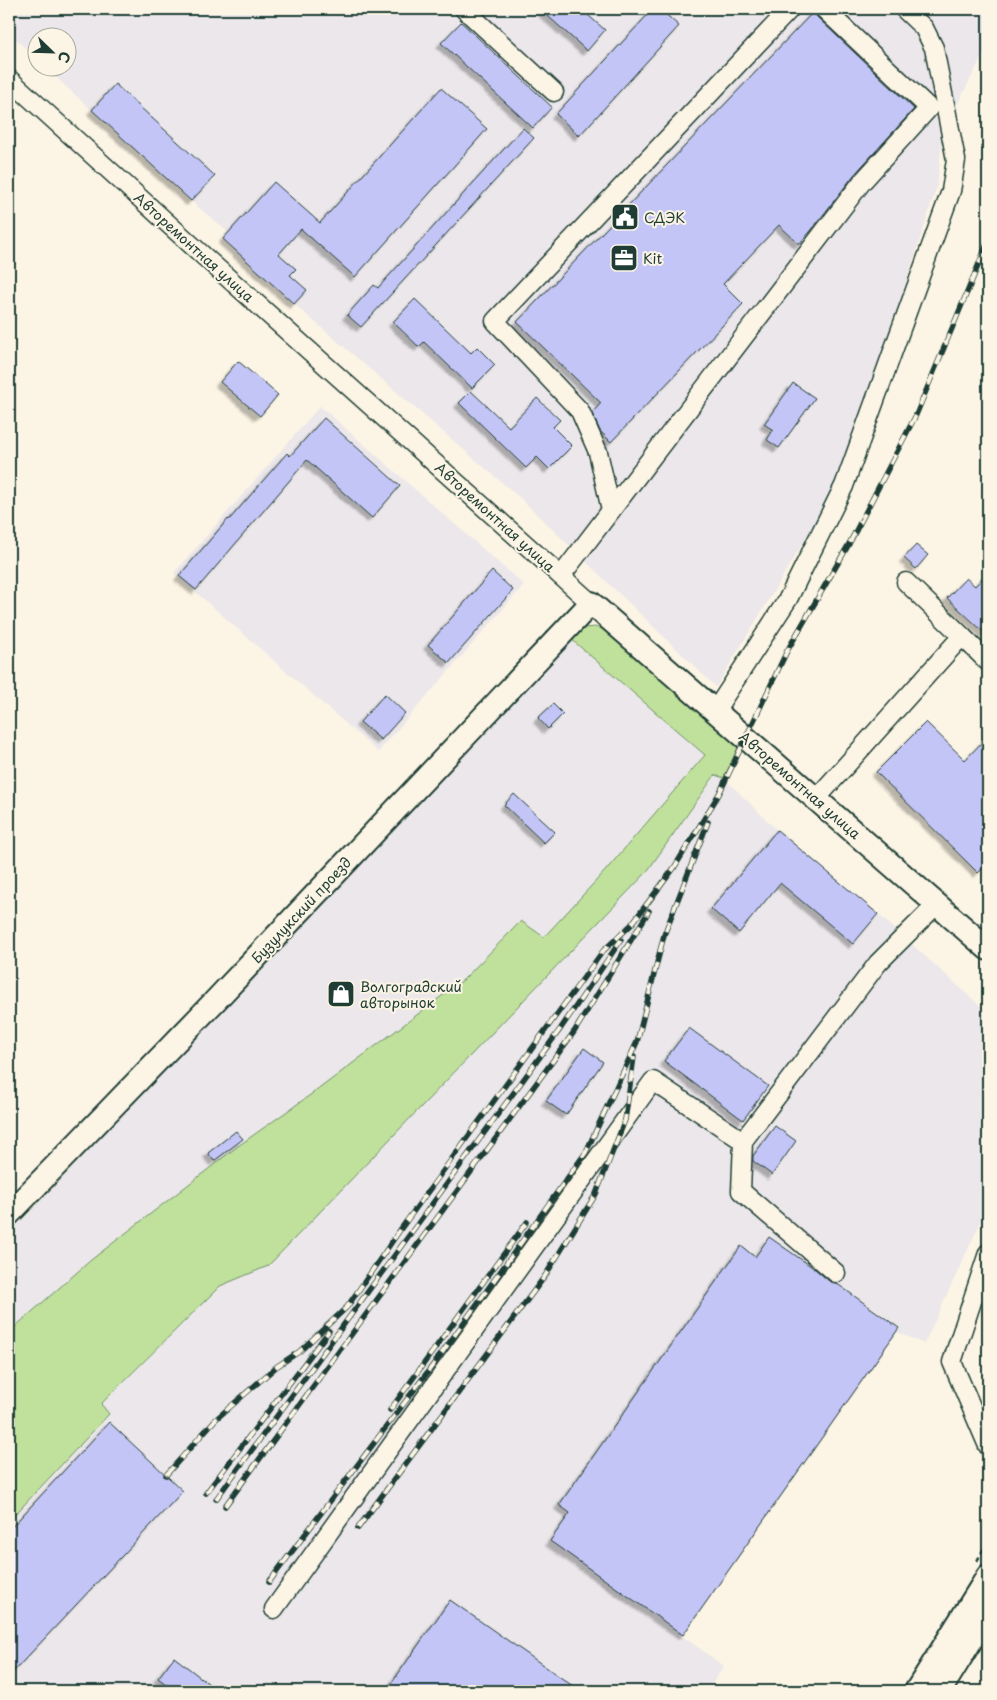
<svg xmlns="http://www.w3.org/2000/svg" width="997" height="1700" font-family="'Playpen Sans',sans-serif">
	<defs>
		<filter id="shadow"><feDropShadow dx="-4.5" dy="4.5" stdDeviation="1" flood-color="#0004"/></filter>
	</defs>
	<rect width="100%" height="100%" fill="#fcf5e5"/>
	<filter id="ink" filterUnits="userSpaceOnUse"><feTurbulence type="fractalNoise" baseFrequency=".02" numOctaves="2"/><feDisplacementMap in="SourceGraphic" scale="10" xChannelSelector="R" yChannelSelector="G"/><feConvolveMatrix kernelMatrix="1 2 1 2 8 2 1 2 1" color-interpolation-filters="sRGB"/></filter>
	<g filter="url(#ink)">
		<g fill="#ebe7ea">
			<polygon points="9,9 988,9 988,45 943,132 937,186 845,473 716,687 520,498 294,304 229,233 191,201 46,68 68,68 68,38 38,38 37,59 9,33"/>
			<polygon points="320,406 524,585 378,752 174,573"/>
			<polygon points="571,639 705,755 606,870 544,938 521,922 463,980 320,1088 238,1146 91,1260 9,1332 9,1234 477,743"/>
			<polygon points="716,775 724,778 777,830 878,914 988,1013 988,1206 924,1344 897,1332 682,1636 724,1666 707,1691 9,1691 9,1521 109,1414 101,1405 220,1286 268,1266 646,873"/>
		</g>
		<polygon fill="#bfe19b" stroke="#6f8f68" points="595,627 607,630 739,745 724,778 715,775 646,873 268,1266 220,1286 101,1404 109,1414 9,1521 9,1332 91,1260 238,1146 320,1088 463,980 521,921 544,937 606,870 705,755 571,639 583,628"/>
		<g fill="#c4c5f7" stroke="#1f3d34" filter="url(#shadow)">
			<polygon points="540,9 581,9 605,30 587,51"/>
			<polygon points="653,9 660,9 679,26 579,136 556,114"/>
			<polygon points="814,11 817,17 914,109 854,175 810,232 799,244 779,225 723,284 743,304 611,442 600,431 592,413 601,403 517,322"/>
			<polygon points="461,22 552,107 533,128 441,43"/>
			<polygon points="115,84 215,176 191,201 92,110"/>
			<polygon points="441,88 487,129 355,277 301,229 279,254 296,269 290,275 307,290 294,304 223,239 274,182 320,223"/>
			<polygon points="523,128 534,138 361,327 347,315 374,285 378,288"/>
			<polygon points="415,299 471,353 477,347 495,365 472,388 424,342 419,347 393,322"/>
			<polygon points="238,361 278,395 260,416 220,382"/>
			<polygon points="793,383 815,398 779,448 767,440 773,430 764,424"/>
			<polygon points="471,391 509,427 537,398 560,420 553,427 572,446 549,469 537,457 526,468 459,403"/>
			<polygon points="324,418 400,486 372,518 307,460 196,590 179,576 228,519 229,520 287,453 290,456"/>
			<polygon points="916,545 928,555 916,569 904,558"/>
			<polygon points="492,571 513,590 449,663 428,645"/>
			<polygon points="988,572 988,636 947,598 966,578 975,586"/>
			<polygon points="385,694 405,713 381,740 360,722"/>
			<polygon points="553,704 563,714 548,729 538,718"/>
			<polygon points="926,722 965,760 988,736 988,863 978,873 876,772"/>
			<polygon points="514,794 555,832 544,843 504,805"/>
			<polygon points="777,830 878,914 853,944 780,883 739,933 711,909"/>
			<polygon points="689,1028 768,1086 743,1120 664,1061"/>
			<polygon points="584,1048 603,1062 566,1115 546,1101"/>
			<polygon points="775,1126 796,1141 772,1175 753,1161 753,1156"/>
			<polygon points="236,1131 243,1139 214,1161 208,1153"/>
			<polygon points="769,1237 815,1269 829,1281 836,1283 899,1328 683,1635 550,1541 570,1513 559,1505 741,1246 755,1257"/>
			<polygon points="109,1422 183,1491 14,1671 9,1666 9,1530"/>
			<polygon points="450,1600 580,1691 386,1691"/>
			<polygon points="174,1657 218,1691 175,1691 158,1678"/>
		</g>
		<g fill="none" stroke-linecap="round" stroke-linejoin="round">
			<defs>
				<g id="minor">
					<polyline points="464,9 554,92"/>
					<polyline points="9,79 208,260 591,603"/>
					<polyline points="611,510 598,452 580,411 495,321 790,9"/>
					<polyline points="561,576 862,182 929,108 824,9"/>
					<polyline points="906,582 962,636"/>
					<polyline points="715,711 788,599 844,486 951,191 956,160 934,48 924,28 904,9"/>
					<polyline points="816,799 962,636 988,662"/>
					<polyline points="743,1141 741,1191 836,1273"/>
					<polyline points="988,1253 952,1362 988,1446"/>
					<polyline points="274,1609 653,1081 743,1141 878,963 937,904"/>
				</g>
				<g id="major">
					<polyline points="9,1214 214,1002 591,603 988,949"/>
					<polyline points="916,1691 988,1576"/>
					<polyline points="940,1691 988,1613"/>
				</g>
			</defs>
			<use href="#minor" stroke="#1f3d34" stroke-width="21"/>
			<use href="#major" stroke="#1f3d34" stroke-width="26"/>
			<g stroke="#1f3d34" stroke-width="2.5" stroke-dasharray="5 4" stroke-linecap="butt">
				<polyline points="977,1561 988,1541"/>
				<polyline points="894,1691 899,1684"/>
			</g>
			<use href="#minor" stroke="#fcf5e5" stroke-width="18"/>
			<use href="#major" stroke="#fcf5e5" stroke-width="22"/>
			<defs>
				<g id="rail">
					<polyline points="390,1410 527,1222"/>
					<polyline points="166,1475 215,1420 276,1367 300,1351 347,1307 400,1230 603,951 631,925 674,868 719,794 787,651 849,544 916,415 988,242"/>
					<polyline points="206,1493 329,1331"/>
					<polyline points="216,1499 561,1028 621,940"/>
					<polyline points="225,1506 574,1032 649,911"/>
					<polyline points="358,1528 545,1276 596,1194 625,1120 634,1057"/>
					<polyline points="269,1582 439,1357 586,1152 637,1042 664,935 708,822"/>
				</g>
			</defs>
			<use href="#rail" stroke="#1f3d34" stroke-width="5.5"/>
			<use href="#rail" stroke="#fcf5e5" stroke-width="4" stroke-dasharray="11" stroke-linecap="butt"/>
		</g>
	</g>
	<defs>
		<symbol id="civic-square" viewBox="-11 -11 22 22"><rect x="-9" y="-9" width="18" height="18" rx="4" fill="#1f3d34" stroke="#fcf5e5"/><path d="M-.6-6.5H3V-4.5H.6V-3L4-1V1h2V6H-6V1h2V-1L-.6-3ZM-1.2 2.5V6h2.4V2.5Z" fill="#fff"/></symbol>
		<symbol id="office-square" viewBox="-11 -11 22 22"><rect x="-9" y="-9" width="18" height="18" rx="4" fill="#1f3d34" stroke="#fcf5e5"/><path d="M-6-3h4V-5.5h4V-3h4V5H-6ZM-1-4.5V-3h2v-1.5ZM-6 0V1H6V0Z" fill="#fff"/></symbol>
		<symbol id="shop-square" viewBox="-11 -11 22 22"><rect x="-9" y="-9" width="18" height="18" rx="4" fill="#1f3d34" stroke="#fcf5e5"/><path d="M-5-2.5h2.3a2.7 3.5 0 0 1 5.4 0H5L5.5 6h-11ZM-1.5-2.5h3a1.5 2.3 0 0 0-3 0Z" fill="#fff"/></symbol>
	</defs>
	<g fill-rule="evenodd">
		<use href="#civic-square" x="609" y="201" width="32" height="32"/>
		<use href="#office-square" x="608" y="242" width="32" height="32"/>
		<use href="#shop-square" x="325" y="978" width="32" height="32"/>
	</g>
	<g text-anchor="middle" dominant-baseline="central" stroke-width="4" stroke-linejoin="round" paint-order="stroke">
		<g font-size="14" fill="#1f3d34" stroke="#fcf5e5" text-anchor="start">
			<text x="644" y="217">СДЭК</text>
			<text x="643" y="258">Kit</text>
			<text x="360" y="986">Волгоградский<tspan x="360" dy="16">авторынок</tspan></text>
		</g>
		<g font-size="14" fill="#1f3d34" stroke="#fcf5e5">
			<text transform="translate(194 247) rotate(42)">Авторемонтная улица</text>
			<text transform="translate(495 517) rotate(42)">Авторемонтная улица</text>
			<text transform="translate(800 785) rotate(41)">Авторемонтная улица</text>
			<text transform="translate(301 910) rotate(-47)">Бузулукский проезд</text>
		</g>
	</g>
	<rect width="997" height="1700" fill="none" stroke="#fcf5e5" stroke-width="30"/>
	<rect x="15" y="15" width="967" height="1670" fill="none" stroke="#1f3d34" stroke-width="2" filter="url(#ink)"/>
	<g transform="translate(52 52) rotate(113)"><circle r="24" fill="#fcf5e5" stroke="#a4ab9e"/>
	<path d="M0-4L9 19L0 12L-9 19Z" fill="#1f3d34"/>
	<text y="-8" font-size="14" font-weight="bold" text-anchor="middle" fill="#1f3d34">С</text>
	</g>
</svg>
